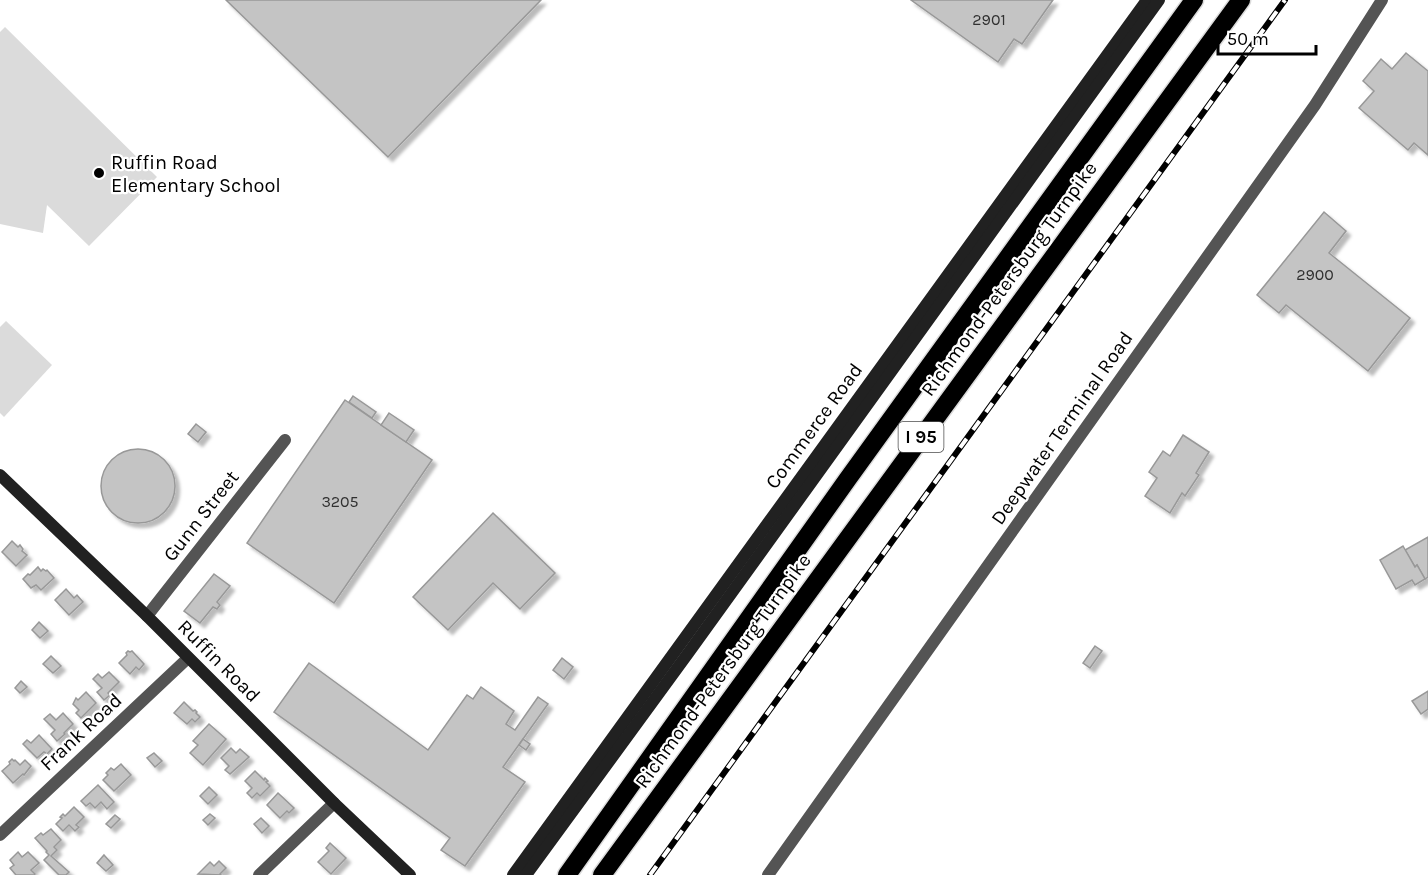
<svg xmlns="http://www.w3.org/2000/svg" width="1428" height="875" font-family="Karla,sans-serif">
	<defs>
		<filter id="shadow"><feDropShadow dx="4.5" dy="4.5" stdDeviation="1.5" flood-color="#0004"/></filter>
	</defs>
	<rect width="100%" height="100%" fill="#fff"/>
	<g fill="#dbdbdb">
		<polygon points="5,27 157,177 89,246 47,205 43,233 0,224 0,32"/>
		<polygon points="6,321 52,365 4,417 0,413 0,327"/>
	</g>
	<g fill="#c4c4c4" stroke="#989898" stroke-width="1.5" filter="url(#shadow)">
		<polygon points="226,0 541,0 388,157"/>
		<polygon points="911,0 1053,0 1022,44 1014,39 998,62"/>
		<polygon points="1406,53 1428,71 1428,155 1414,143 1408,150 1359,108 1374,91 1363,81 1381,59 1392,69"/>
		<polygon points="1324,212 1346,231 1329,253 1410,318 1368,371 1286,305 1279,313 1257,295"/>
		<polygon points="353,396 376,412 372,418 349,402"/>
		<polygon points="345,400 432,460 334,603 247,543"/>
		<polygon points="389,413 414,430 406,442 381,425"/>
		<polygon points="196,424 206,432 198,442 188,434"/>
		<polygon points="1183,435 1209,452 1196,473 1199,475 1185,496 1182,493 1170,513 1145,496 1157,478 1149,472 1163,451 1170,456"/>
		<circle cx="138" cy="486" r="37"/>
		<polygon points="493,513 555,573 520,609 493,583 448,630 413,597"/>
		<polygon points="1428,537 1428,577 1425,579 1417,565 1415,567 1405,550"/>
		<polygon points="12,541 18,547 20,545 23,549 22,551 27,555 16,566 2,552"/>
		<polygon points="1403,546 1415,567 1417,565 1425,579 1415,585 1412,580 1396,589 1380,560"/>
		<polygon points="38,567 41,571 43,569 46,571 47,570 54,578 41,590 36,585 31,588 23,579 28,574 30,575"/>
		<polygon points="214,574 230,586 217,602 220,605 217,609 213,607 200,623 184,611"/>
		<polygon points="66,589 74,598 77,595 83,602 69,615 55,600"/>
		<polygon points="39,622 48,631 40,638 32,630"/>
		<polygon points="1095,646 1102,651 1090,668 1083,663"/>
		<polygon points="128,651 130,652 132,651 144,664 139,670 136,667 130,674 119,663 127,655 126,653"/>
		<polygon points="51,656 61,666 53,673 43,664"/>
		<polygon points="562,658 573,667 564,679 553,670"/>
		<polygon points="309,663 428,750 467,695 473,699 481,687 514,711 506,724 515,730 538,697 548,704 503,767 525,782 465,866 441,850 450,838 274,712"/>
		<polygon points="109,672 119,682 108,693 110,695 104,700 97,692 102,688 93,679 98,674 102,678"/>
		<polygon points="21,681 27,687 20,693 15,688"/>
		<polygon points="1428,691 1428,709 1421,714 1412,701"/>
		<polygon points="86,692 96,703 81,718 76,713 79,710 73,704 76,698 78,700"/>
		<polygon points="184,702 193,711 195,710 197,712 196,713 200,717 195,722 192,719 187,724 174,713"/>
		<polygon points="63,713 73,724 64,733 65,734 57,741 51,734 55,730 44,719 50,714 56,720"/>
		<polygon points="209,724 226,739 203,765 190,753 198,745 193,741"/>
		<polygon points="39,735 52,749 47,754 44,752 37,758 23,744 27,740 31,743"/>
		<polygon points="523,739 530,744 526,750 519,745"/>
		<polygon points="231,748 236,753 240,749 249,757 230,774 225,770 229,766 221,758"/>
		<polygon points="154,753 162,761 155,767 147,758"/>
		<polygon points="12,759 14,761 15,760 20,765 25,760 31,766 24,775 23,774 13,783 2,771 10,764 9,762"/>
		<polygon points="121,764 131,775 114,791 103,780 108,775 106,773 111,768 114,770"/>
		<polygon points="255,771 264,780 265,778 268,781 266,782 270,786 260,796 257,793 252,798 247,793 252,788 245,781"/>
		<polygon points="98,785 114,802 107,809 101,802 95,808 90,803 86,806 81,801"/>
		<polygon points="209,787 217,795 208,804 200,796"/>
		<polygon points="278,793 294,808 289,813 287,811 280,818 267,805"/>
		<polygon points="74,807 84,817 76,825 79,827 75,831 69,825 63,831 56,824 62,818 60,817 63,814 65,816"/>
		<polygon points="210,814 215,818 208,825 203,820"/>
		<polygon points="115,815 120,819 111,828 106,824"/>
		<polygon points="261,818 269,826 262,833 254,824"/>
		<polygon points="51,829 61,840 54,847 57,850 51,856 69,872 66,875 59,875 44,860 49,855 46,852 47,851 35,838 41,833 43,835"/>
		<polygon points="330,843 346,858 331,874 318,862 329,851 326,848"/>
		<polygon points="18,852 22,857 28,852 39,863 31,870 35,874 34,875 16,875 10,868 14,865 10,860"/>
		<polygon points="104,855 113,865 106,871 97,863"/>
		<polygon points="219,861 226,868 220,874 221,875 198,874 210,862 214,866"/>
	</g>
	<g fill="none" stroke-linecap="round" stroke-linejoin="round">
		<defs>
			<g id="highway">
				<polyline points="567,875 847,480 1194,0"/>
				<polyline points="602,875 1241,0"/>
			</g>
		</defs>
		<use href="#highway" stroke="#dbdbdb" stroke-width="21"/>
		<g stroke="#545454" stroke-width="12">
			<polyline points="147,616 285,440"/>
			<polyline points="0,835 188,658"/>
			<polyline points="259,875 334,803"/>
			<polyline points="768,875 1315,105 1382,0"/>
		</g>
		<g stroke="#212121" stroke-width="12">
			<polyline points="0,475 147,616 334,803 410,875"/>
			<polyline points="513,875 1147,0"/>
			<polyline points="526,875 689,652 1159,0"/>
		</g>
		<use href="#highway" stroke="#000" stroke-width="18"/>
		<defs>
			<polyline id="rail" points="650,875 1285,0"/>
		</defs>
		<use href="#rail" stroke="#000" stroke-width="6"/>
		<use href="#rail" stroke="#fff" stroke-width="4" stroke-dasharray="11" stroke-linecap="butt"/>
	</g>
	<circle fill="#000" stroke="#fff" stroke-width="2" cx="99" cy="173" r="6"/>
	<g text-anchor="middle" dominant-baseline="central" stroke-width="4.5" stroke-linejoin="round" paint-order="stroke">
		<g font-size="16" fill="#313131">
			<text x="989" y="19">2901</text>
			<text x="1315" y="274">2900</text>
			<text x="340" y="501">3205</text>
		</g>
		<rect fill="#fff" stroke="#4c4c4c" stroke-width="1.5" x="898.5" y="422" width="45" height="30" rx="4.5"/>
		<g font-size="18" font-weight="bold" fill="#000">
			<text x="921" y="437">I 95</text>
		</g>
		<g font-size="20" fill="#000" stroke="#fff" text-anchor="start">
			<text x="111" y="162">Ruffin Road<tspan x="111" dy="23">Elementary School</tspan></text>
		</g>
		<g font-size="20" fill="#000" stroke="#fff">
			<text transform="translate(1009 279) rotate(-54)">Richmond-Petersburg Turnpike</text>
			<text transform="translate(814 426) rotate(-54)">Commerce Road</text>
			<text transform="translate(1062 428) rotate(-55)">Deepwater Terminal Road</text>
			<text transform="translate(201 516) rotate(-52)">Gunn Street</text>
			<text transform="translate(219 661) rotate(45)">Ruffin Road</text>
			<text transform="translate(723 671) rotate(-54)">Richmond-Petersburg Turnpike</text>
			<text transform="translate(81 732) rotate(-43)">Frank Road</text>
		</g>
	</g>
	<path d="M1218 45v9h98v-9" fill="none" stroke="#000000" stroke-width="3"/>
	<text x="1227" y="45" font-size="18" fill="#000000" stroke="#ffffff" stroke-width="4.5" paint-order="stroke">50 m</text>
</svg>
